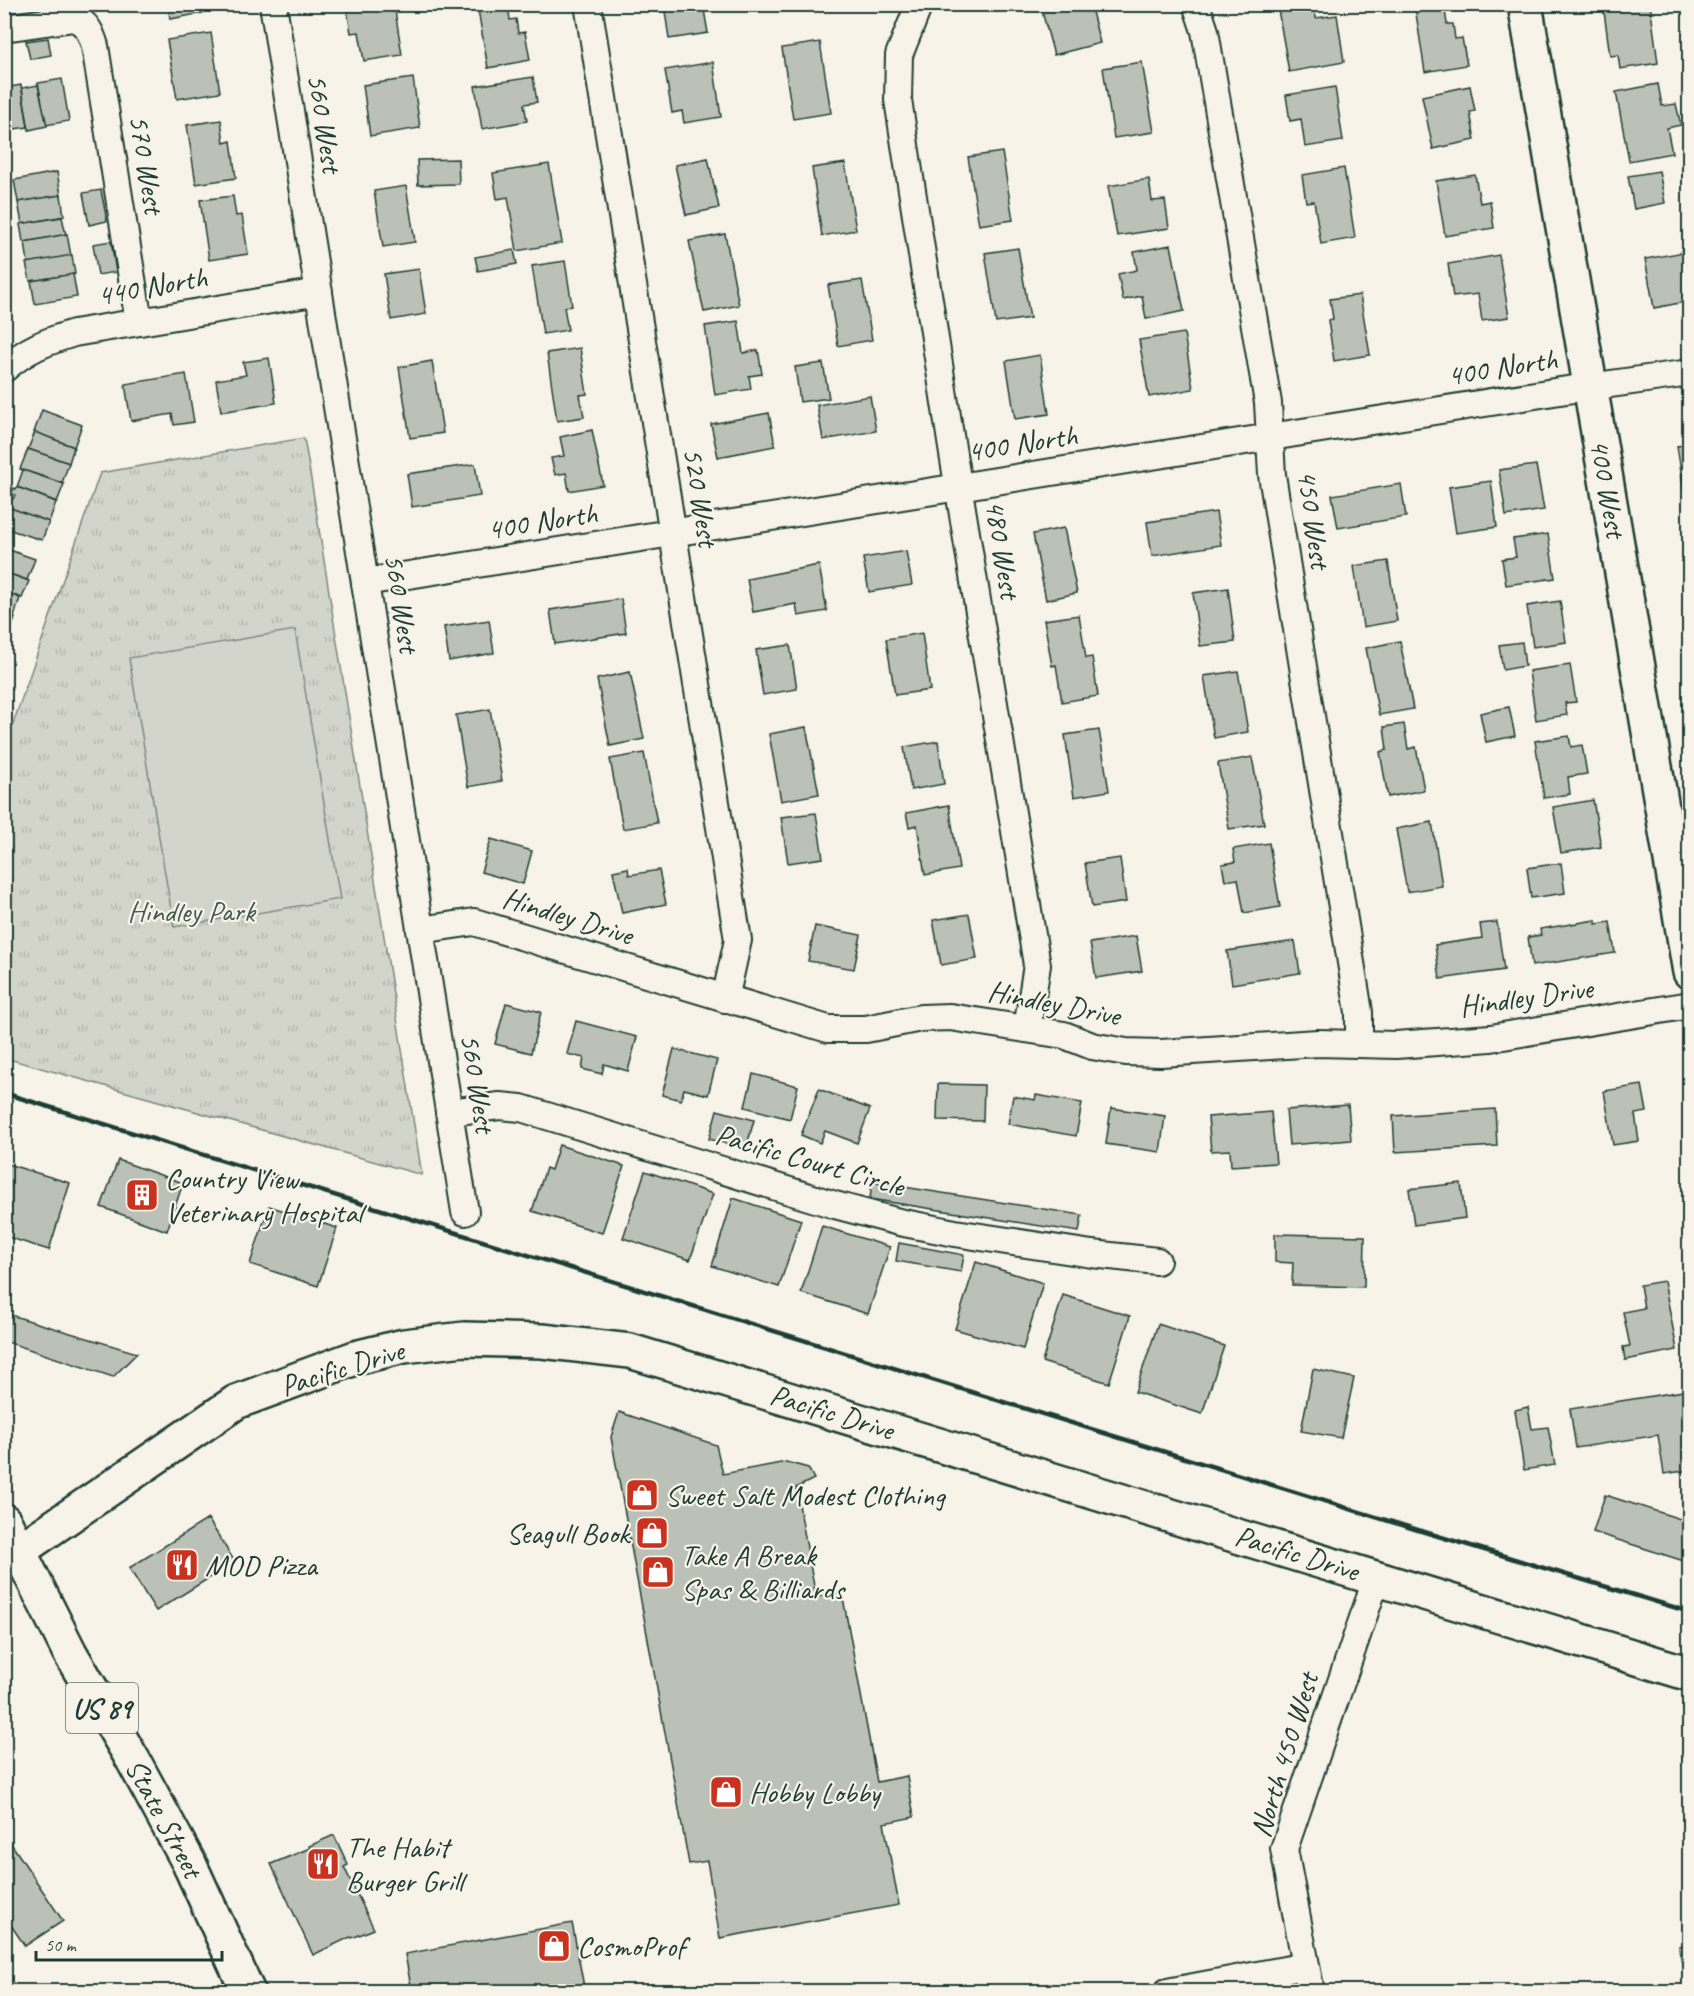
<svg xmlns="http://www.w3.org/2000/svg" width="1694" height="1996" font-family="Caveat,sans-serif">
	<defs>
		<pattern id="grass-tufts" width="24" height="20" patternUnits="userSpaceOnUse" patternTransform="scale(1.5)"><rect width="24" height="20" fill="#d3d5ca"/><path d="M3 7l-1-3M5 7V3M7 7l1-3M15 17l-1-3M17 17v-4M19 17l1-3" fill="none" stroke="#b5b8ae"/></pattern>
	</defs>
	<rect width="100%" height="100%" fill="#f7f3e8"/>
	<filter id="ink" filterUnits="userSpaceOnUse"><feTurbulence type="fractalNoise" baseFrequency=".0167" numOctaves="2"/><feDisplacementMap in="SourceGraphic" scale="12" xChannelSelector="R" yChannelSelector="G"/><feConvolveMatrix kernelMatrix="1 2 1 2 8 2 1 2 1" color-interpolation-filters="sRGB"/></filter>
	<g filter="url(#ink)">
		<polygon fill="url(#grass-tufts)" stroke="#79897f" stroke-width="1.5" points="304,438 311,479 422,1175 5,1058 5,747 100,473"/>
		<polygon fill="#d3d5ca" stroke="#79897f" stroke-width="1.5" points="295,630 340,899 174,927 129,658"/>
		<g fill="#bbc1b6" stroke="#1f3d34" stroke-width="1.5">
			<polygon points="168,4 201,4 203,13 170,19"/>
			<polygon points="375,4 394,4 402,55 364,61 359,32 351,33 347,9"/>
			<polygon points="477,4 508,4 510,20 516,19 518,33 525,32 530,60 488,68"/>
			<polygon points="655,4 703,4 708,33 669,39 665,11 656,12"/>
			<polygon points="1040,4 1090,4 1100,43 1054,55"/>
			<polygon points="1277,4 1314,4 1316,18 1337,15 1344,62 1289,72"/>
			<polygon points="1428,4 1444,4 1447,24 1453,24 1455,39 1462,38 1467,65 1425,72 1415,7"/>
			<polygon points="1603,4 1650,4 1658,63 1620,69 1618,55 1610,56"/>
			<polygon points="211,33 220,92 177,99 167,40"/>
			<polygon points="48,38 51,55 30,59 26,41"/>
			<polygon points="820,42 831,113 793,119 782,48"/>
			<polygon points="4,45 8,45 11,63 4,64"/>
			<polygon points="713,62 721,117 684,123 682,111 672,113 665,70"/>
			<polygon points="1142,62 1154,132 1114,138 1103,68"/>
			<polygon points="533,77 537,102 524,104 527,121 482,129 475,86"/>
			<polygon points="413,78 420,128 370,136 363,85"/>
			<polygon points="62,79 69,121 46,125 38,83"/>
			<polygon points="1658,84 1662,106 1676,104 1681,125 1667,128 1672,153 1629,161 1616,92"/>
			<polygon points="21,85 28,127 7,130 4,118 4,88"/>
			<polygon points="38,85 47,126 29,130 22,88"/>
			<polygon points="1470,86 1475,111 1470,112 1475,140 1433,149 1422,96"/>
			<polygon points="1335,87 1343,141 1305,147 1301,119 1290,121 1286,95"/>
			<polygon points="221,120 224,143 231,141 236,178 196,184 187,125"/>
			<polygon points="1002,152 1013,220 979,225 968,157"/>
			<polygon points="708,158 719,208 686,215 675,165"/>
			<polygon points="458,159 459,184 418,185 417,160"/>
			<polygon points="845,163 856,230 822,236 812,168"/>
			<polygon points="549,164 562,243 517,251 508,197 497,199 493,173"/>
			<polygon points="1344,168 1355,238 1321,244 1314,201 1306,202 1302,175"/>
			<polygon points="1659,171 1665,203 1634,209 1628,176"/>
			<polygon points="57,172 61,195 18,202 14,180"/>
			<polygon points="1475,175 1480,203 1490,201 1494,228 1445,236 1436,181"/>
			<polygon points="1149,179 1152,201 1165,200 1169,228 1117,236 1108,186"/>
			<polygon points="406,186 415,242 383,247 374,191"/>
			<polygon points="101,190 107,221 89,225 83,193"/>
			<polygon points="61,195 64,216 22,224 18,202"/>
			<polygon points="233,196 236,216 242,215 248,254 209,260 200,200"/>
			<polygon points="62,217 66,235 23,242 20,224"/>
			<polygon points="67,234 71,256 28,263 25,242"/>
			<polygon points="725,234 739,305 704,312 689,241"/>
			<polygon points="111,241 116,272 98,275 93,244"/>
			<polygon points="1171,245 1184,311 1146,319 1142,296 1123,300 1118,274 1137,270 1134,252"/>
			<polygon points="1018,248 1030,318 996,323 985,253"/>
			<polygon points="514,250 517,264 478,271 475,257"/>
			<polygon points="1684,252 1690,281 1690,301 1654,308 1645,259"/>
			<polygon points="72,255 75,274 30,281 26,263"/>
			<polygon points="1499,255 1509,317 1482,321 1478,294 1453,297 1448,264"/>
			<polygon points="565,261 572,306 564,307 568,330 543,334 532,266"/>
			<polygon points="419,269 426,314 391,320 384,274"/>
			<polygon points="73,274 77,297 35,304 31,281"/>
			<polygon points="862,280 872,340 838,346 828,285"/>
			<polygon points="1360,295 1370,355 1334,361 1328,320 1333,319 1330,299"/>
			<polygon points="738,321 743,353 758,350 762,374 749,376 751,389 715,395 705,326"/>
			<polygon points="1184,333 1193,389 1149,397 1139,340"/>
			<polygon points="580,348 587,394 580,395 584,417 557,421 547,353"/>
			<polygon points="1040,355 1049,414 1015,419 1006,361"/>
			<polygon points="269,358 276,403 221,412 216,380 246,375 243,362"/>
			<polygon points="432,361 443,433 410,438 399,367"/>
			<polygon points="823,363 829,398 800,402 795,367"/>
			<polygon points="186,374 194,422 174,425 172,414 131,421 125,384"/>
			<polygon points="870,396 876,431 823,440 817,405"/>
			<polygon points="42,410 82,425 74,447 34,432"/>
			<polygon points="769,413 775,446 718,457 711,424"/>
			<polygon points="592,430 603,485 569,491 566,473 555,475 551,458 564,456 560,437"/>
			<polygon points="35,432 74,447 69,463 28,449"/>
			<polygon points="1690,444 1690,510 1687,510 1677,446"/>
			<polygon points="28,449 69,463 62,483 20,469"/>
			<polygon points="475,464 480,496 412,507 407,474"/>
			<polygon points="1536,465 1544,510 1506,516 1499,470"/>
			<polygon points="23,470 64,484 57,502 17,487"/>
			<polygon points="1491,481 1497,527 1456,533 1449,487"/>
			<polygon points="1401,484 1406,517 1338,528 1332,495"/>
			<polygon points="17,487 56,502 49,522 10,508 11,506 8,505 10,499 13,499 15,495 11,494 14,488 16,489"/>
			<polygon points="8,507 49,522 42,540 4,528 4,518"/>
			<polygon points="1216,512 1221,545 1152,556 1147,522"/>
			<polygon points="1064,528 1077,593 1046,600 1033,534"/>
			<polygon points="1548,534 1555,578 1506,585 1502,559 1516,557 1513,539"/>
			<polygon points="4,548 35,559 27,580 4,572"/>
			<polygon points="906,551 912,585 869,592 863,558"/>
			<polygon points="1388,561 1397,621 1363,627 1354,566"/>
			<polygon points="819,565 827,611 798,616 796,604 753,612 747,579"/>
			<polygon points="4,572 29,581 22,598 4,592"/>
			<polygon points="1228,588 1235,642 1200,646 1193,593"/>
			<polygon points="4,592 20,598 14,617 4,614"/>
			<polygon points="621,599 626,633 555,644 550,610"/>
			<polygon points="1560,601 1566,642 1533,647 1527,606"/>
			<polygon points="4,614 15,618 9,635 4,633"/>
			<polygon points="1079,615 1086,658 1092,657 1098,696 1062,702 1056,665 1052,666 1044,620"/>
			<polygon points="489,620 494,653 449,661 444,627"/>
			<polygon points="922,633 930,690 895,695 886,639"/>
			<polygon points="1400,641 1413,709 1379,715 1366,648"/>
			<polygon points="1522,642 1525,666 1503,670 1499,645"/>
			<polygon points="790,645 797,689 763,695 756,650"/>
			<polygon points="1570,665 1576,702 1565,703 1567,715 1536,720 1529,671"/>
			<polygon points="1238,671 1248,732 1214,738 1204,676"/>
			<polygon points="630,672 644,739 610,746 597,679"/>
			<polygon points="1509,707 1515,736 1486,742 1480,713"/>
			<polygon points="490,709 502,781 468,787 456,715"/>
			<polygon points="1404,724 1408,749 1416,747 1424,790 1388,797 1380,752 1387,750 1384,727"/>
			<polygon points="806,727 819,794 781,801 769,734"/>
			<polygon points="1099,730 1109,791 1074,797 1065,735"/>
			<polygon points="1569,736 1571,747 1582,745 1587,774 1568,777 1570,794 1544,798 1535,741"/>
			<polygon points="938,741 944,784 911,790 904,747"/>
			<polygon points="644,753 657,823 623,829 610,759"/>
			<polygon points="1252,757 1264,824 1229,829 1218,763"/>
			<polygon points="1593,800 1601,847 1561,853 1553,807"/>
			<polygon points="949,805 959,869 925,875 917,825 909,827 906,813"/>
			<polygon points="816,813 823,858 788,863 781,817"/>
			<polygon points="1432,822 1442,886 1407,892 1396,829"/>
			<polygon points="491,839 532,851 523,884 481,872"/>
			<polygon points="1269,843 1280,907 1244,913 1238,879 1225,881 1222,864 1235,862 1233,849"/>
			<polygon points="1120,858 1126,902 1092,907 1085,863"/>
			<polygon points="1561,863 1565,893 1531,898 1527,868"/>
			<polygon points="628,868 629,875 659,870 666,904 622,913 613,871"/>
			<polygon points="969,914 977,959 941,965 933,920"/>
			<polygon points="1596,920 1596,924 1610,922 1615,953 1532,966 1528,937 1541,935 1540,929"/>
			<polygon points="1497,922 1504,970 1440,979 1435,945 1482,938 1480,924"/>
			<polygon points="815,926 861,935 854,969 808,961"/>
			<polygon points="1136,936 1142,971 1096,978 1090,943"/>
			<polygon points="1295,941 1300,973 1232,984 1227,951"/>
			<polygon points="506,1003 541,1012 531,1053 495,1044"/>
			<polygon points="576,1021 637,1037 628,1071 604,1064 602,1074 582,1069 584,1058 567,1054"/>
			<polygon points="674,1049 717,1060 708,1095 684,1089 681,1100 662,1095"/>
			<polygon points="753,1074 798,1086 790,1119 745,1107"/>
			<polygon points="938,1084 984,1085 983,1121 937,1120"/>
			<polygon points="1642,1085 1647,1112 1635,1114 1639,1141 1613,1145 1604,1091"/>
			<polygon points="819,1089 870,1109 857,1143 825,1131 820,1143 801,1135"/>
			<polygon points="1036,1095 1082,1103 1076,1136 1008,1124 1013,1096 1035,1100"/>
			<polygon points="1348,1105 1351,1140 1289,1145 1286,1110"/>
			<polygon points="1111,1108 1165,1116 1160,1152 1106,1144"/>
			<polygon points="1495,1109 1497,1146 1395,1152 1393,1116"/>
			<polygon points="717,1110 754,1120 746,1149 709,1139"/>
			<polygon points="1271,1112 1276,1163 1231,1166 1230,1150 1211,1151 1208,1117"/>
			<polygon points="559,1145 624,1166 602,1233 532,1211 546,1168 551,1170"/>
			<polygon points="118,1160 183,1183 167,1231 101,1207"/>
			<polygon points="4,1163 70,1183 49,1250 4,1236"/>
			<polygon points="645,1171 713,1194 690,1260 623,1238"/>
			<polygon points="872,1182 1082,1215 1079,1232 870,1199"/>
			<polygon points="1461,1183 1465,1218 1414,1225 1409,1189"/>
			<polygon points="733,1198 801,1220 779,1287 712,1266"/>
			<polygon points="269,1206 337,1228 318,1286 250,1264"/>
			<polygon points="822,1226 890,1247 868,1314 801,1293"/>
			<polygon points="1275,1234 1365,1236 1364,1287 1292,1285 1293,1263 1275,1262"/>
			<polygon points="899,1243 964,1255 961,1272 896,1261"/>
			<polygon points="976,1262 1043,1283 1023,1349 955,1329"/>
			<polygon points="1664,1281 1677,1350 1625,1360 1623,1347 1630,1346 1623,1312 1644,1308 1640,1285"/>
			<polygon points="1063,1295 1130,1316 1109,1383 1042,1362"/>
			<polygon points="4,1313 137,1353 113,1377 4,1341"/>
			<polygon points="1158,1324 1224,1346 1202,1414 1135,1392"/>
			<polygon points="1313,1369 1354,1378 1341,1438 1301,1431"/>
			<polygon points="1690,1390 1690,1470 1664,1474 1658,1435 1576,1448 1570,1409"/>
			<polygon points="1528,1407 1532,1429 1548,1427 1555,1465 1524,1470 1515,1410"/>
			<polygon points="619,1412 716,1445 723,1474 786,1462 808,1468 814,1479 796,1488 816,1597 842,1592 877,1782 907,1776 914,1817 884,1823 899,1905 720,1938 707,1861 689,1864 611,1437"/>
			<polygon points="1605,1495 1690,1522 1690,1563 1593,1532"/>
			<polygon points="208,1519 235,1562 156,1611 129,1568"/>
			<polygon points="4,1833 63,1921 25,1946 4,1915"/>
			<polygon points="334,1835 348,1865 344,1867 374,1929 352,1938 350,1937 313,1955 271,1864 310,1848 309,1846"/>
			<polygon points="572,1923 585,1992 412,1992 405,1954"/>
			<polygon points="1690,1944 1690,1984 1686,1985 1679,1946"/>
		</g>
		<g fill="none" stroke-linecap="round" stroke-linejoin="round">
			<defs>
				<g id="street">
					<polyline points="273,4 465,1212"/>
					<polyline points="588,4 738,940 725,999"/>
					<polyline points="1196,4 1205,31 1268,403 1272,475 1359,1012 1359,1044"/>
					<polyline points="917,10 899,55 898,100 952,448 1037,965 1027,1029"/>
					<path d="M4,28L74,18C87,23 91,33 95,46L139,322"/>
					<path d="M4,369C27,349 45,342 74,333L319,292"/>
					<polyline points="365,582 1302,432 1560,391 1690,373"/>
					<polyline points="420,930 474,922 828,1029 866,1029 921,1018 950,1017 1064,1035 1092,1046 1126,1052 1161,1053 1318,1043 1396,1045 1491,1038 1690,1005"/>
					<polyline points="449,1112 500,1106 521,1108 835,1205 899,1222 955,1233 1092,1254 1157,1261"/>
					<polyline points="1167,1992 1306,1966"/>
					<polyline points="1311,1992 1284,1849 1377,1577"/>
				</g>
				<g id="secondary">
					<polyline points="1525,4 1690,972"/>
					<polyline points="4,1561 236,1402 355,1358 404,1346 464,1339 542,1341 630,1351 1690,1674"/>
				</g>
				<g id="primary">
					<path id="s1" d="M4,1521L70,1653L133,1760L189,1863L248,1992"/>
				</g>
			</defs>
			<use href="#street" stroke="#1f3d34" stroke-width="30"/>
			<use href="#secondary" stroke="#1f3d34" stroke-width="38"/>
			<use href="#primary" stroke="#1f3d34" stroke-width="38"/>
			<use href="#street" stroke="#f7f3e8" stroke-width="26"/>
			<use href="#secondary" stroke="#f7f3e8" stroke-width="33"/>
			<use href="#primary" stroke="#f7f3e8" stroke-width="33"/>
			<polyline stroke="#1f3d34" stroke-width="4.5" points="4,1093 1418,1530 1690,1612"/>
		</g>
	</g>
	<defs>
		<symbol id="building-square" viewBox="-11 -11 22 22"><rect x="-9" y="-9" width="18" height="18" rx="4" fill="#c8321e" stroke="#f7f3e8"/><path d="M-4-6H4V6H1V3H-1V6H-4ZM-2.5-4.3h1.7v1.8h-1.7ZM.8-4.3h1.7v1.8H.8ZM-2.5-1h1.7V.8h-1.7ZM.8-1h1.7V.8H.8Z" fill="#fff"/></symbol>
		<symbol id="shop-square" viewBox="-11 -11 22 22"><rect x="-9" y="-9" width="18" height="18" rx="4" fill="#c8321e" stroke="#f7f3e8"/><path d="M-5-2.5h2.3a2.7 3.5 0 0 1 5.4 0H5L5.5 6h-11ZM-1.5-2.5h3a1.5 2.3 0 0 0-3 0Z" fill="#fff"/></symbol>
		<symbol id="restaurant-square" viewBox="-11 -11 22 22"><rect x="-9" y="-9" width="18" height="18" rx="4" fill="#c8321e" stroke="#f7f3e8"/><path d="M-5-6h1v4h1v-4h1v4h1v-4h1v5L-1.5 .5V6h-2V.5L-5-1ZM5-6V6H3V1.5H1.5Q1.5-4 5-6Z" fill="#fff"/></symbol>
	</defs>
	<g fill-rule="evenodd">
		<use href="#building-square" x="123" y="1176" width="38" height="38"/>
		<use href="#shop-square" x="623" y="1476" width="38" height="38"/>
		<use href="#shop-square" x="633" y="1514" width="38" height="38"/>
		<use href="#restaurant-square" x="163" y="1546" width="38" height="38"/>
		<use href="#shop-square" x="639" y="1553" width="38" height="38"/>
		<use href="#shop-square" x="707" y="1773" width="38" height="38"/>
		<use href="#restaurant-square" x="304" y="1845" width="38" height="38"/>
		<use href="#shop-square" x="535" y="1927" width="38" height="38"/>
	</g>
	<g text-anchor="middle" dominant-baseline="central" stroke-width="4.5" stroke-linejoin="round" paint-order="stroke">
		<rect fill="#f7f3e8" stroke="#60746a" stroke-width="1.5" x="66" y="1683" width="72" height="50" rx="4.5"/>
		<g font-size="28" font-weight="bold" fill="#1f3d34">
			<text x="102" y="1708">US 89</text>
		</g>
		<g font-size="30" fill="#1f3d34" stroke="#f7f3e8">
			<text transform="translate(325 123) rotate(81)">560 West</text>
			<text transform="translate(147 164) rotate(81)">570 West</text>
			<text transform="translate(152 286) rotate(-10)">440 North</text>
			<text transform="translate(1502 367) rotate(-9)">400 North</text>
			<text transform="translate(1022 443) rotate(-9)">400 North</text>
			<text transform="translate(1608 488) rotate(80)">400 West</text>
			<text transform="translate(701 497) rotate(81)">520 West</text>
			<text transform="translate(1314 519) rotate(82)">450 West</text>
			<text transform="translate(542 521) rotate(-9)">400 North</text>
			<text transform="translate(1003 549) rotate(81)">480 West</text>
			<text transform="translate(402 603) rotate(81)">560 West</text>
			<text transform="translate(568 916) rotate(17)">Hindley Drive</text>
			<text transform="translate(1526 997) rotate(-8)">Hindley Drive</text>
			<text transform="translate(1054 1003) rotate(11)">Hindley Drive</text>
			<text transform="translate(478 1083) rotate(81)">560 West</text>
			<text transform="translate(810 1160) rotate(16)">Pacific Court Circle</text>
			<text transform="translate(342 1368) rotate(-17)">Pacific Drive</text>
			<text transform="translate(832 1412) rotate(17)">Pacific Drive</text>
			<text transform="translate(1297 1553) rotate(17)">Pacific Drive</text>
			<text transform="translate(1284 1755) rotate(-73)">North 450 West</text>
			<text stroke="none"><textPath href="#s1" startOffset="338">State Street</textPath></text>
		</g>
		<g font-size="30" fill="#435b52" stroke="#f7f3e8">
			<text x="191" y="911">Hindley Park</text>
		</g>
		<g font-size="30" fill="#1f3d34" stroke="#f7f3e8" text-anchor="start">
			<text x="165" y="1178">Country View<tspan x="165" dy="34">Veterinary Hospital</tspan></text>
			<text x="665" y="1495">Sweet Salt Modest Clothing</text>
			<text x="629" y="1533" text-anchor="end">Seagull Book</text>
			<text x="681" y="1555">Take A Break<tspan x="681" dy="34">Spas &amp; Billiards</tspan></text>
			<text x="205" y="1565">MOD Pizza</text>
			<text x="749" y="1792">Hobby Lobby</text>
			<text x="346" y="1847">The Habit<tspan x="346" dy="34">Burger Grill</tspan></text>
			<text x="577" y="1946">CosmoProf</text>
		</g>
	</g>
	<rect width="1694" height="1996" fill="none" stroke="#f7f3e8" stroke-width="24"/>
	<rect x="12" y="12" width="1670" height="1972" fill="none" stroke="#1f3d34" stroke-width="2" filter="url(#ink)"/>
	<path d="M36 1951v9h186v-9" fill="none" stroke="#1f3d34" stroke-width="3"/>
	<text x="45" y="1951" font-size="18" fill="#1f3d34" stroke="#f7f3e8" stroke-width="4.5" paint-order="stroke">50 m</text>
</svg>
